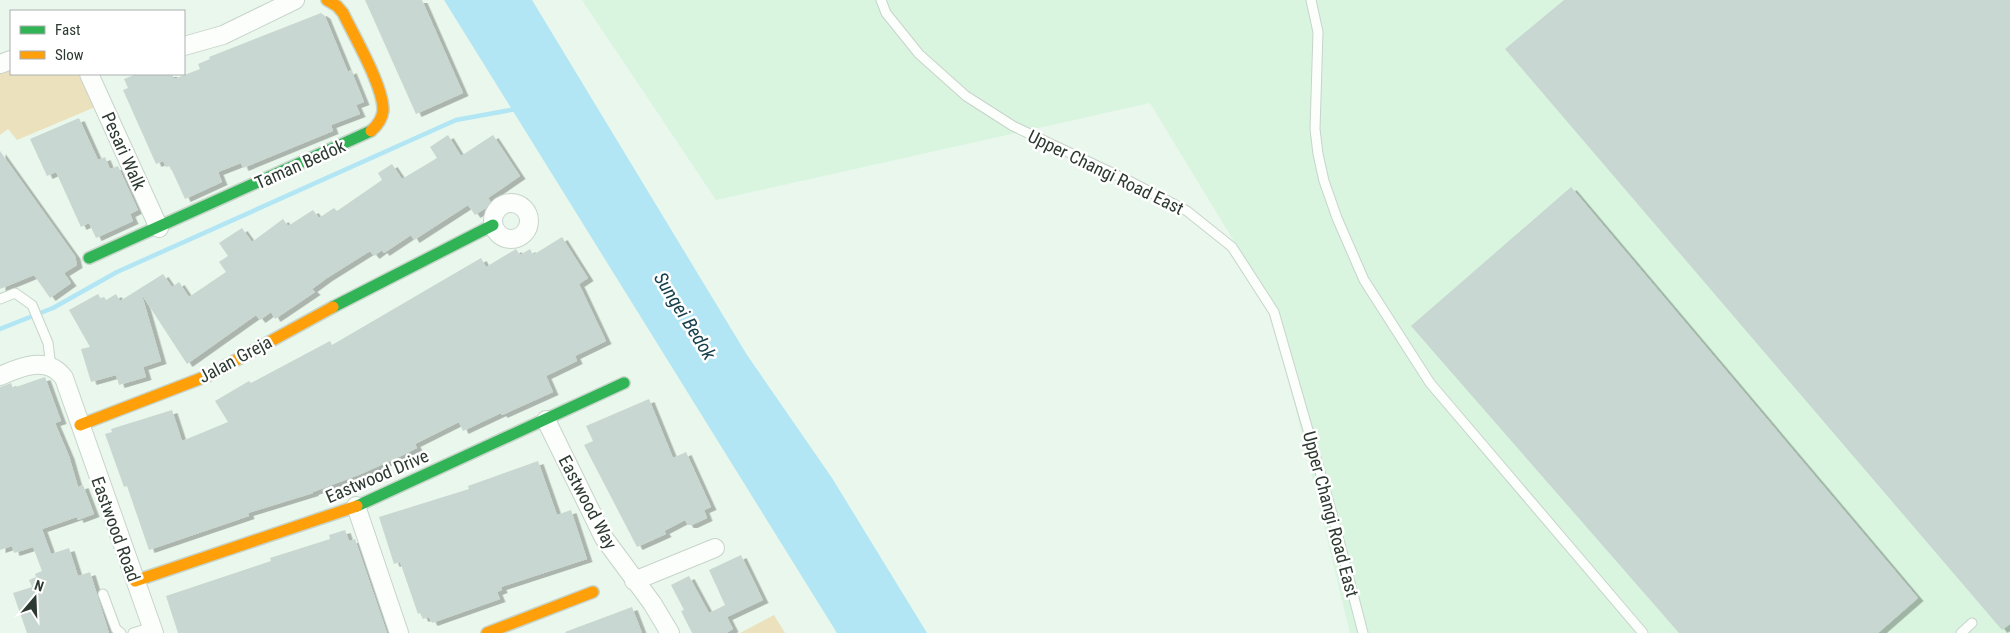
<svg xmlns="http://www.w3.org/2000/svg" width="2010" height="633" font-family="'Roboto Condensed',sans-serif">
	<defs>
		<filter id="shadow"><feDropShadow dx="5.5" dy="3" stdDeviation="0" flood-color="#0004"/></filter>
	</defs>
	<rect width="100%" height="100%" fill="#e9f7ec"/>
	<polygon fill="#d9f5e0" points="582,0 2010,0 2010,633 1350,633 1269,299 1150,103 716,200"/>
	<g fill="#ebe2bd">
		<polygon points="11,64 11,74 85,74 100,105 17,140 8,129 0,135 0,68"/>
		<polygon points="774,615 785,633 740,633"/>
	</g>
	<polygon fill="#b2e6f4" points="444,0 532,0 747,355 832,478 927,633 837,633"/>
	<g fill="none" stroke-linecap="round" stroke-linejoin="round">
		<polyline stroke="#b2e6f4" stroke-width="4.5" points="0,329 53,308 117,272 456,120 516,109"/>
	</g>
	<g fill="#c8d7d1" filter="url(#shadow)">
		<polygon points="365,0 422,0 463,93 416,114"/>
		<polygon points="1564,0 2010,0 2010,624 2002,630 1505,49"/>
		<polygon points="321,13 325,16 348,72 351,70 364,102 356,105 360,114 331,125 333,131 243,168 241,163 218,172 222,182 185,199 170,166 166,167 163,161 156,164 123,90 128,88 124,79 136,74 172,74 174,79 200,69 198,64 210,59 209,57"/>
		<polygon points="79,118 98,160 105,157 110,169 118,166 138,210 130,214 133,221 96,238 89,223 81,227 56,172 47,176 30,139"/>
		<polygon points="448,135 461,156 493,135 520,176 488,198 492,204 475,215 468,205 414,240 411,235 384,253 382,250 374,256 370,251 327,278 312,289 315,292 275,319 271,312 260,320 256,315 187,364 142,295 161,361 143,367 146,377 119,385 116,375 91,382 81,349 90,347 69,310 98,294 101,299 104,297 106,300 116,294 120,301 163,274 172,287 179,282 189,297 226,272 219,262 228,256 219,243 242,228 252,242 283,219 288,226 313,210 319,218 334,208 337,211 382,180 378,173 392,164 402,179 437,158 430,147"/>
		<polygon points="0,151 75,256 77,265 64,273 71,283 50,298 34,275 0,289"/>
		<polygon points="1571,187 1918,598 1878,633 1679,633 1411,326"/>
		<polygon points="562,237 588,278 579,284 606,341 575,356 577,361 546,376 553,392 502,415 501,413 463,431 459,422 415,444 417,448 401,456 361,474 313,492 313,493 248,513 249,516 149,550 127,486 124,487 105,434 112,432 111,429 172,410 182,441 228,422 215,401 249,381 251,383 330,341 332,345 481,258 486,267 516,249 520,255 530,249 533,255"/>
		<polygon points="45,377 61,421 55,423 69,456 78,487 83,485 94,514 78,520 77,517 42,529 51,554 69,548 78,576 90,572 109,633 27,633 13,593 32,587 29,580 36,577 35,574 42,571 33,547 14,553 12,546 0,550 0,387 11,383 13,388"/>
		<polygon points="649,399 673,458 686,452 711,507 704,510 707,518 692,525 688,525 685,520 664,531 666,534 637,547 584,445 593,441 586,426"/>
		<polygon points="538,461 557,515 571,510 587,559 501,587 502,590 497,592 500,599 432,623 429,617 423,619 420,613 418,614 400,562 394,564 379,517 469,489 468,486"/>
		<polygon points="345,530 349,541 355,539 387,633 178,633 166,596 271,561 270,558 330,539 329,535"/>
		<polygon points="741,555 763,600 727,617 733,629 726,633 692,633 681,611 684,610 671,585 689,576 709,613 725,605 709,570"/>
		<polygon points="632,607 642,633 566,633 565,632"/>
	</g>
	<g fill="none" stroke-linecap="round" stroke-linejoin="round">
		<defs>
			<g id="lane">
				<polyline points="881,0 886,13 919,54 966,96 1013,126 1127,180 1187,211 1232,247 1274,312 1333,517 1363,633"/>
				<polyline points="1311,0 1318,32 1315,129 1318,154 1324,181 1337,218 1364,280 1430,383 1643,633"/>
				<polyline points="0,299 15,293 32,305 48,343 51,367"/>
				<polyline points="103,594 116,629 121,633"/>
				<polyline points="133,633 152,627"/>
				<polyline points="1961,633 1972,623"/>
			</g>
			<g id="street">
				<polyline points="184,46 223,35 295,0"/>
				<polyline points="0,64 11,60"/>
				<polyline points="89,74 159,228"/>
				<circle cx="511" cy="221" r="18"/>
				<path d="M0,376C20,367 48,355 64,378L154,633"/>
				<polyline points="546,420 604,538 652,603 670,633"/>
				<polyline points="356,506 399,633"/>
				<polyline points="634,581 715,548"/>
			</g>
			<g id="fast">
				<polyline points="89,258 371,131"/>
				<polyline points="333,307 493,225"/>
				<polyline points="357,506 624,383"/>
			</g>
			<g id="slow">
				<path d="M327,0L337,6L343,13C354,36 384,87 383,111C382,119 378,125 371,131"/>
				<polyline points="80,425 207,376 333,307"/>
				<polyline points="135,581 357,506"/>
				<polyline points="487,633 593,592"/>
			</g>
		</defs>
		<use href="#lane" stroke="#c7d4ca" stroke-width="11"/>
		<use href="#street" stroke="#c7d4ca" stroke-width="20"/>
		<use href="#fast" stroke="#c7d4ca" stroke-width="14"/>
		<use href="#slow" stroke="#c7d4ca" stroke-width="14"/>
		<use href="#lane" stroke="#fcfefc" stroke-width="9"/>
		<use href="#street" stroke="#fcfefc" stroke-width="18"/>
		<use href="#fast" stroke="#30b455" stroke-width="11"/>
		<use href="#slow" stroke="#ff9f0a" stroke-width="11"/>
	</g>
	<g text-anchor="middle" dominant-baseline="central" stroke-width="5" stroke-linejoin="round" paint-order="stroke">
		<g font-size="18" fill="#2d3a31" stroke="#fff">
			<text transform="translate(124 151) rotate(66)">Pesari Walk</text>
			<text transform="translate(300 164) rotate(-24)">Taman Bedok</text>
			<text transform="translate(1106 172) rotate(26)">Upper Changi Road East</text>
			<text transform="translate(235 359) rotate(-28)">Jalan Greja</text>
			<text transform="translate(377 476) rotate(-23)">Eastwood Drive</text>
			<text transform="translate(588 502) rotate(62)">Eastwood Way</text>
			<text transform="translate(1331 514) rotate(75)">Upper Changi Road East</text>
			<text transform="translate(116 529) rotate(70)">Eastwood Road</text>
		</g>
		<g font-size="19" font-style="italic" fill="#17404d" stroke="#fff">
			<text transform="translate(685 316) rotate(58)">Sungei Bedok</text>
		</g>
	</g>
	<rect x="10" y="10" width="175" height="65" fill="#ffffff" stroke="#abb0ad"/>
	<rect x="20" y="26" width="25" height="8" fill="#30b455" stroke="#abb0ad"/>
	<text x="55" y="35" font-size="15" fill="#2d3a31">Fast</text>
	<rect x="20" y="51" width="25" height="8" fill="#ff9f0a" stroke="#abb0ad"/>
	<text x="55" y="60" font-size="15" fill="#2d3a31">Slow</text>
	<g transform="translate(35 598) rotate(19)" stroke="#ffffff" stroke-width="4" paint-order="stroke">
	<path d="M0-4L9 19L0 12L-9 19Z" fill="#2d3a31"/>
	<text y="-8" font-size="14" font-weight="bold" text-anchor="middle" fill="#2d3a31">N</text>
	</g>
</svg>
